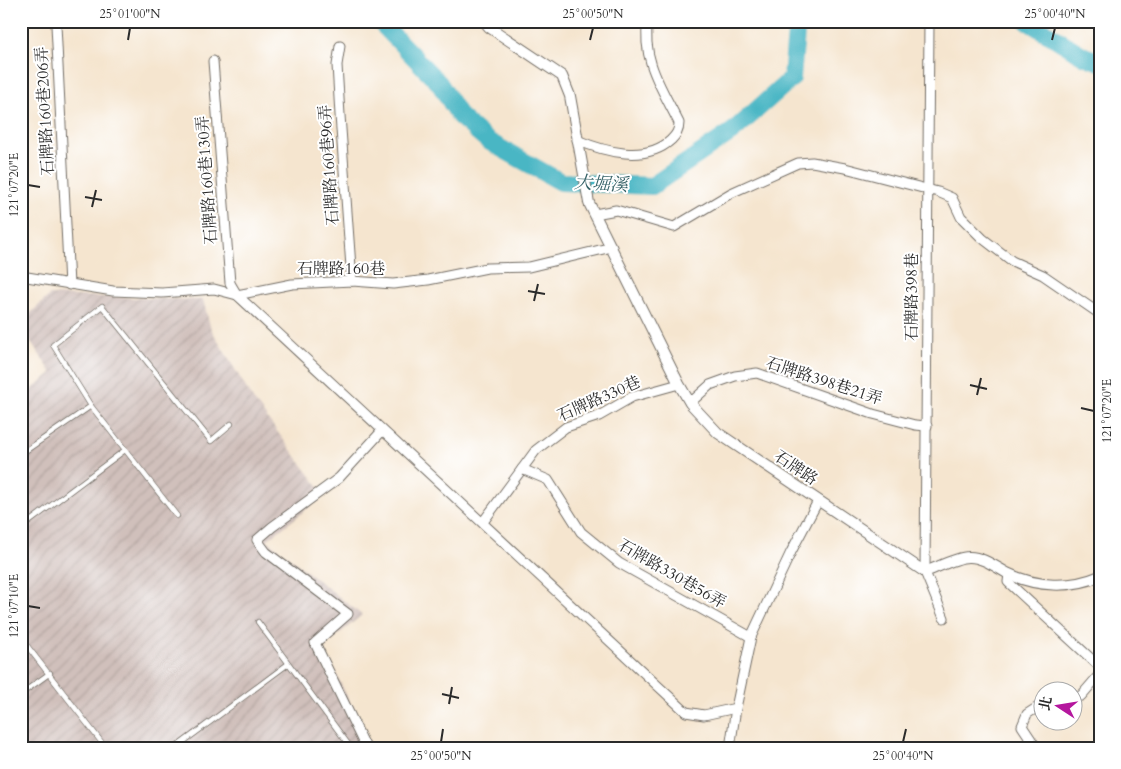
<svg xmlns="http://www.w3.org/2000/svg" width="1121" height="769" font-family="Cardo,'Noto Serif TC',serif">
	<defs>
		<pattern id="industrial-furrows" width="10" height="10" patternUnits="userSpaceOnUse" patternTransform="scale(1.25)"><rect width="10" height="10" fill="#d0c0bb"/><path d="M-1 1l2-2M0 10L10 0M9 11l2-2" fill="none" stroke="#b3a5a1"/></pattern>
	</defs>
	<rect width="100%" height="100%" fill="#fff"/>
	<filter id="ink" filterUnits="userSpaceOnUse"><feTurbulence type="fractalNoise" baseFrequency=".02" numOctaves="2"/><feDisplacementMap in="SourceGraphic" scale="10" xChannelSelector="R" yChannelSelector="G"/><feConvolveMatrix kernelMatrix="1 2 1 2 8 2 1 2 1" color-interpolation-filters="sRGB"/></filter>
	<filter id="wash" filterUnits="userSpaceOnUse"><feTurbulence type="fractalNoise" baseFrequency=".0096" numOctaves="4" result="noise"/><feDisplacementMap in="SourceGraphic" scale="20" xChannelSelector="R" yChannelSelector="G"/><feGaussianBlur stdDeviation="1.12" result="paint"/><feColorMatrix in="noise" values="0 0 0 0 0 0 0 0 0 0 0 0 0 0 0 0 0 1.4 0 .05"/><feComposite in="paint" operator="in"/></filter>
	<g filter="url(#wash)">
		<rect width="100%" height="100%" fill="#f5e5cf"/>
		<polygon fill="url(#industrial-furrows)" points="50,295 203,300 211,329 252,398 325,495 267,540 362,615 323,647 372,748 21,748 21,398 52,373 21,327 21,322"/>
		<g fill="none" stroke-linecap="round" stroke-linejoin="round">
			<g stroke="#49b6c4" stroke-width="18">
				<polyline points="379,21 439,83 460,117 488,141 561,182 652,186 733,131 792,78 797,21"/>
				<polyline points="1027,21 1084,56 1100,62"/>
			</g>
		</g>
	</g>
	<g filter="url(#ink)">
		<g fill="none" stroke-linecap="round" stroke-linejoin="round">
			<defs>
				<g id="service">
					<polyline points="21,454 91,406"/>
					<polyline points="177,516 91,406 53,345 102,306 211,441 231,424"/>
					<polyline points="21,528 125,450"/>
					<polyline points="258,622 351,748"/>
					<polyline points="21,638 106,748"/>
					<polyline points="21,694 50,673"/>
					<polyline points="175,748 288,664"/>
				</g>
				<g id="minor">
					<polyline points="929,21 925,572 944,618"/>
					<polyline points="1097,21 1100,23"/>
					<polyline points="56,25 69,285"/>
					<polyline points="340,46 337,65 340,115 352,281"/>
					<polyline points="213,61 230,283 237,295 686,712 704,715 736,708"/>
					<path d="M577,140C605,152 646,163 671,140C676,135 679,131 679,123C663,90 641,60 648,21"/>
					<polyline points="595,214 616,210 674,227 731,193 798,163 812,162 845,168 938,192 952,198 961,217 982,238 1012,261 1043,275 1100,314"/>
					<polyline points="21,276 113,291 162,293 214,289 237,295 292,284 352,281 393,284 428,280 487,268 529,267 612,247"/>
					<polyline points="690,403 710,385 735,376 757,373 873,414 915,425 927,426"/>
					<polyline points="522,469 548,480 581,532 619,563 751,637"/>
					<polyline points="483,522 536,450 566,427 599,416 632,397 679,384"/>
					<polyline points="1009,574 1008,582 1100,667"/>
					<polyline points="1074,697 1081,696 1100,674"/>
					<polyline points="366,748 315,643 348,614 266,552 257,540 272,527 339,478 381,432"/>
					<polyline points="730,748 736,708 751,637 791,552 818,501"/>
					<polyline points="1031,748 1034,744 1022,726 1027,714 1044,703"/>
				</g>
				<path id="tertiary" d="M484,21L489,27L562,76L570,96L589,203L679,384L690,403L718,433L925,572C936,568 957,557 968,557C981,556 996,567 1007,573C1036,587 1070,589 1100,576"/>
			</defs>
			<use href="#service" stroke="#726c64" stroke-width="6"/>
			<use href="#minor" stroke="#726c64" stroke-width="11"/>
			<use href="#tertiary" stroke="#726c64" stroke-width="12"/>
			<use href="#service" stroke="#fff" stroke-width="4.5"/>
			<use href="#minor" stroke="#fff" stroke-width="9"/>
			<use href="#tertiary" stroke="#fff" stroke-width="10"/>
		</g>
	</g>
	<path fill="none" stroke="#2b2b2b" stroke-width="2" d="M128,40L130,28M590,40L593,28M1052,40L1055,28M28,185L40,187M85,197L102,200M92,207L96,190M528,291L545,294M534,301L538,284M970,385L987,389M977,395L981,378M1081,408L1094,411M28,606L40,608M442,694L459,698M449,704L452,687M441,742L443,729M903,742L906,729"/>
	<g text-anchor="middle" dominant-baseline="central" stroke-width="4" stroke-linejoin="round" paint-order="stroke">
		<g font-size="16" fill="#2b2b2b" stroke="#fff">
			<text transform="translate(45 111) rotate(-93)">石牌路160巷206弄</text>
			<text transform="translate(329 165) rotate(-94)">石牌路160巷96弄</text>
			<text transform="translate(207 180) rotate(-94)">石牌路160巷130弄</text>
			<text x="341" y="269">石牌路160巷</text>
			<text transform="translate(912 297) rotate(-90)">石牌路398巷</text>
			<text transform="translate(824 381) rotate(18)">石牌路398巷21弄</text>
			<text transform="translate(599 399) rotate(-24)">石牌路330巷</text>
			<text transform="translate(796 468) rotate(34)">石牌路</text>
			<text transform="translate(672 574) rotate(30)">石牌路330巷56弄</text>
		</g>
		<g font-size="18" font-style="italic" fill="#376368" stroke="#fff">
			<text transform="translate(601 184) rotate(3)">大堀溪</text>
		</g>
	</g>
	<rect width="1121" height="769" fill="none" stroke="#fff" stroke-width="55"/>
	<g transform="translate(1058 706) rotate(282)"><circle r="24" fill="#ffffff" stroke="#aaaaaa"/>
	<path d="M0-4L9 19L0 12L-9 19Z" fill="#b5179e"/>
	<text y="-8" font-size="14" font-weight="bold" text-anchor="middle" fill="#2b2b2b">北</text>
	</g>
	<rect x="28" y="28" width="1066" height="714" fill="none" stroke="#2b2b2b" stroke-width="2"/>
	<g font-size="12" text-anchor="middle" fill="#2b2b2b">
		<text x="130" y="18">25°01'00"N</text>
		<text x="593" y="18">25°00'50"N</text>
		<text x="1055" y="18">25°00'40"N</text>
		<text transform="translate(14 185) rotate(-90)" y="4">121°07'20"E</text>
		<text transform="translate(1107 411) rotate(-90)" y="4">121°07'20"E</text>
		<text transform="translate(14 606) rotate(-90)" y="4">121°07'10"E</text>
		<text x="441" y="760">25°00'50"N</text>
		<text x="903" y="760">25°00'40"N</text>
	</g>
</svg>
